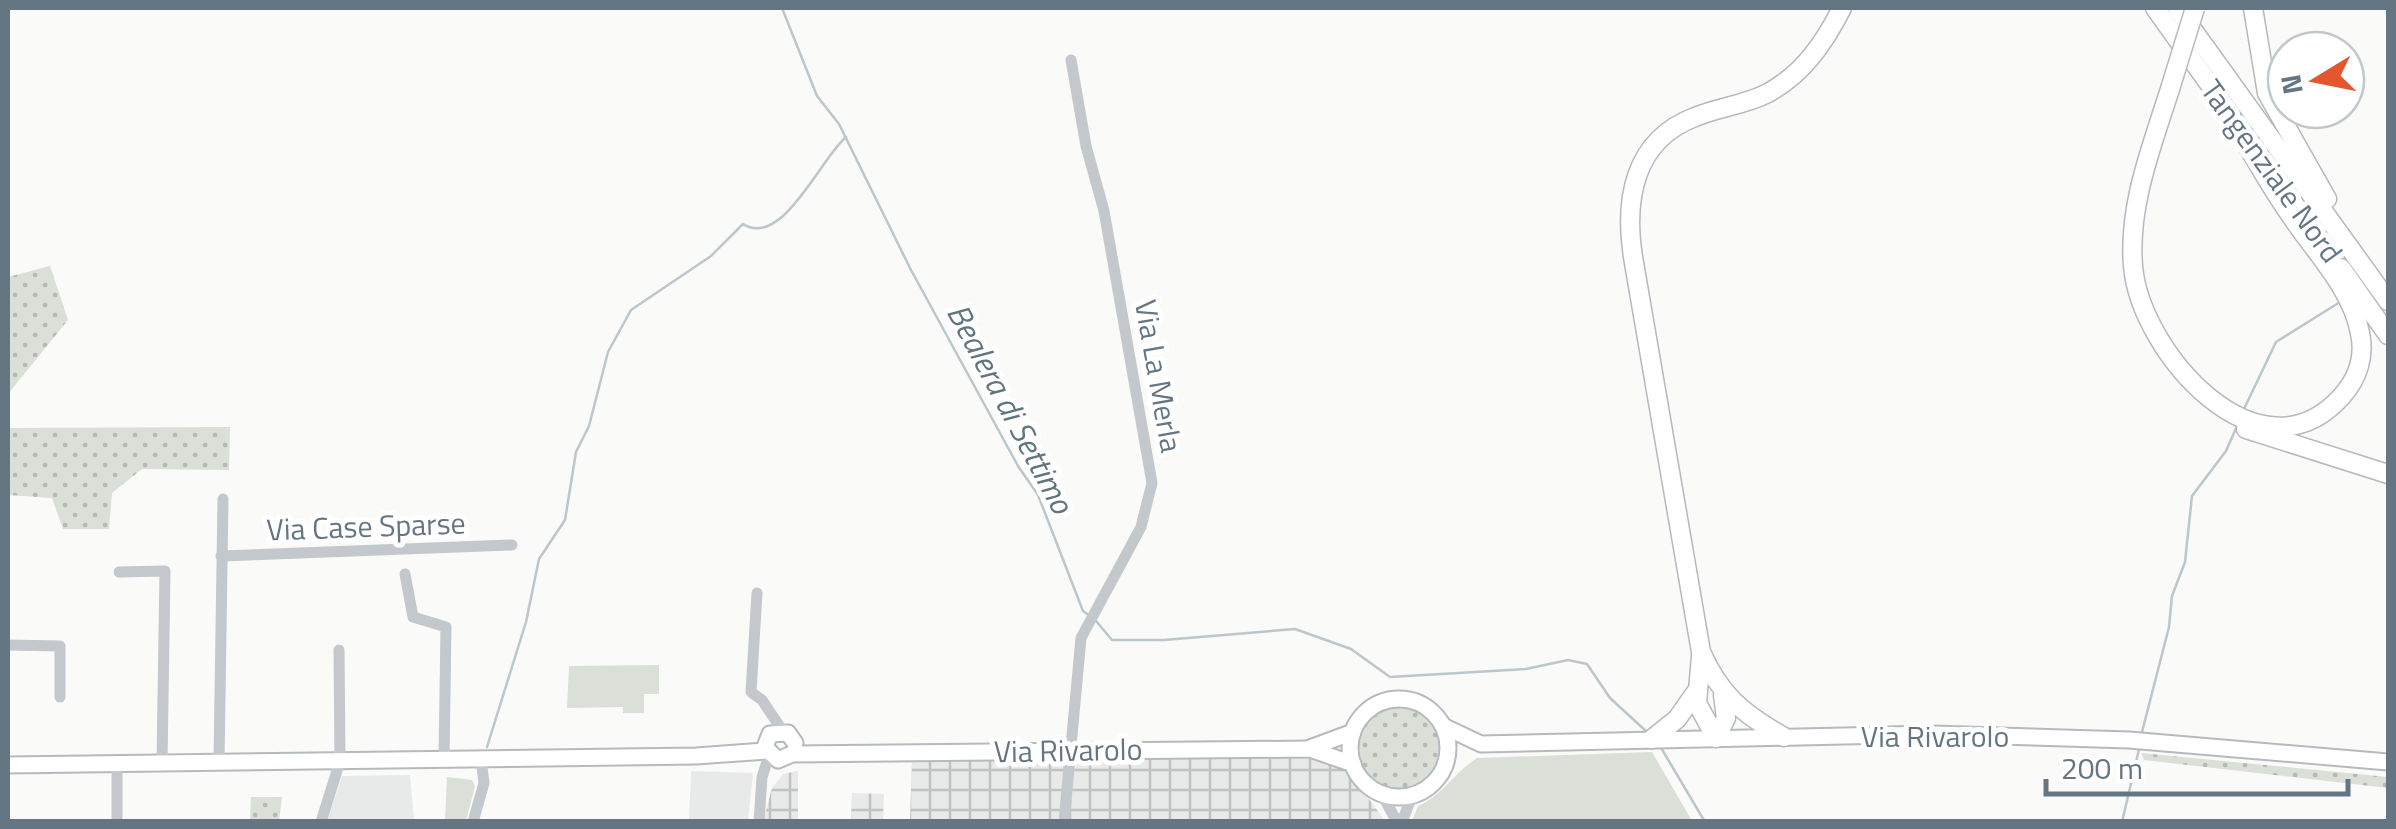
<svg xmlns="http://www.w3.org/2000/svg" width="2396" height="829" font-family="'Titillium Web',sans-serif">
	<defs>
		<pattern id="industrial-grid" width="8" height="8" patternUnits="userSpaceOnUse" patternTransform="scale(2.5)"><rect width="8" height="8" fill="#e8e9e9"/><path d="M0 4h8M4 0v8" fill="none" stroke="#c0c1c2"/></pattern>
		<pattern id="grass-dots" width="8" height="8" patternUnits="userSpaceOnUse" patternTransform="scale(2.5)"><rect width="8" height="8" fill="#dadfd7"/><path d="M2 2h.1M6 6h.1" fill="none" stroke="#b4b9b4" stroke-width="1.8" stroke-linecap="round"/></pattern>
	</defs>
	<rect width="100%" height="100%" fill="#fafaf8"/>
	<g fill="#e8e9e9">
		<polygon points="691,771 753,773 748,821 689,821"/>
		<polygon points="410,775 414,821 327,822 342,776"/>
	</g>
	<g fill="url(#industrial-grid)">
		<polygon points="1318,753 1342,762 1385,821 910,822 912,759"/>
		<polygon points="798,771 798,821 763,822 772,788 783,774"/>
		<polygon points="852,793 884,794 883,821 851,821"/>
	</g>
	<g fill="url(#grass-dots)">
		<polygon points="50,266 68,320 8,394 8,277"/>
		<polygon points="230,427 229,470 142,469 112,493 109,529 63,529 52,498 8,495 8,428"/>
		<circle cx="1399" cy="748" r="41"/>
		<polygon points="2141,753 2388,777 2388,788 2144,760"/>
		<polygon points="251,797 282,797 279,821 250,821"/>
	</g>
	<g fill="#dadfd7">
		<polygon points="659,665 659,694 644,694 644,713 623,713 623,707 567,708 569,666"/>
		<path d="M1652,752L1692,821H1412L1418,806C1442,796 1455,772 1477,758Z"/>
		<polygon points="447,777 472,780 475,786 466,821 445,821"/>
	</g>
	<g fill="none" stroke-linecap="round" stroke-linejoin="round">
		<g stroke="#bbc7cb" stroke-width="2.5">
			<polyline points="782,8 817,96 839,124 911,270 1018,466 1038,495 1083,611 1090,616"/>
			<polyline points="2244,409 2276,342 2340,302"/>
			<polyline points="1096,621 1112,640 1164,640 1295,629 1351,649 1390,677 1526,669 1568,660 1587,664 1610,698 1647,732"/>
			<polyline points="2142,732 2169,627 2172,596 2185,562 2192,496 2226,451 2237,426"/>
			<polyline points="1660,746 1705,822"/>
			<path d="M487,747L526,622L539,559L565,520L576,452L589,426L608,352L631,310L711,256L743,224C782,249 820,159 846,137"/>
			<polyline points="2122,822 2140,745"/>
		</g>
		<defs>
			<g id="major">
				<circle cx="1399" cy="748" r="49"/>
				<polyline points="1443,726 1481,744 1932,734 2129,740 2388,762"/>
				<polyline points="795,743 788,733 770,734 765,747 778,760 792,754 1310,749 1353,764"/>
				<polyline points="1310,748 1353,732"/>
				<polyline points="8,765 696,756 766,751"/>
			</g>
			<g id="highway">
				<polyline points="2155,8 2230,113"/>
				<polyline points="2177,8 2388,301"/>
				<polyline points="2253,8 2267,93 2327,199"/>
				<path d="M2170,89C2152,146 2128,205 2133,266C2140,352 2260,488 2342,396C2358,378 2365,356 2360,333C2352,289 2315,252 2291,216C2266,181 2246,142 2224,105"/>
				<polyline points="2341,268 2388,335"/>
				<polyline points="2246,429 2388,474"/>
				<polyline points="1701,656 1697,703 1716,738 1726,718 1723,695"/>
				<path d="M1784,737C1743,714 1720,695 1701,652L1633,257C1624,199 1634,140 1695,117C1719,107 1745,105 1768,93C1804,73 1824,43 1842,8"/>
				<polyline points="1652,739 1677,719 1696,692"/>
			</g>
		</defs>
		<use href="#major" stroke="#b5babe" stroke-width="19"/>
		<use href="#highway" stroke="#b4b9bd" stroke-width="21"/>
		<g stroke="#c3c8cc" stroke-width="11">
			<polyline points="221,556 512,545"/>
			<polyline points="119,572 165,571 162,763"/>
			<polyline points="405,574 413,617 446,627 444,759"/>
			<polyline points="757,593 751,692 762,700 782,730"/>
			<polyline points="8,645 60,646 60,697"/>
			<polyline points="219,762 223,499"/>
			<polyline points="117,764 117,822"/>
			<polyline points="1371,788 1385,800 1397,822"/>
			<polyline points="321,822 340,761 339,650"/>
			<polyline points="473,822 484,783 481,759"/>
			<polyline points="759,822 762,777 769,756"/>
			<polyline points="1064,822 1081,638 1141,527 1152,483 1104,211 1086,146 1071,60"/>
			<polyline points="1402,822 1410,801 1426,789"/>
		</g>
		<use href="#major" stroke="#fff" stroke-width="15"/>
		<use href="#highway" stroke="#fff" stroke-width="18"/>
		<defs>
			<polyline id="highway-bridge" points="2170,89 2195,8"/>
		</defs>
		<use href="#highway-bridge" stroke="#b4b9bd" stroke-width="21" stroke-linecap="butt"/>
		<use href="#highway-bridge" stroke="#fff" stroke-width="18"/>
	</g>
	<g text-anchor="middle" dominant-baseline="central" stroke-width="10" stroke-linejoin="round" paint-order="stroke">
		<g font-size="30" fill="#657683" stroke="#fff">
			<text transform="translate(2272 171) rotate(54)">Tangenziale Nord</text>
			<text transform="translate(1159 376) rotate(80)">Via La Merla</text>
			<text transform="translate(366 526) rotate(-2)">Via Case Sparse</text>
			<text x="1935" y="736">Via Rivarolo</text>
			<text transform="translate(1068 750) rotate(-1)">Via Rivarolo</text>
		</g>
		<g font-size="32" font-style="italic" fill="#60757c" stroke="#fff">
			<text transform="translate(1011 408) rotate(62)">Bealera di Settimo</text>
		</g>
	</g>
	<rect width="2396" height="829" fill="none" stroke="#657683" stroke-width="20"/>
	<g transform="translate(2316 80) rotate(260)"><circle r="48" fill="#ffffff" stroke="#c1c8cd" stroke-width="2.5"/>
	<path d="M0-8L18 38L0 25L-18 38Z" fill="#e4572e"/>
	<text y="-15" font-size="28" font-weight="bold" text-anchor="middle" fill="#657683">N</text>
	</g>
	<path d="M2046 779v15h302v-15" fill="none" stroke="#657683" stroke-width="5"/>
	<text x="2061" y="779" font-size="30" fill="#657683" stroke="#ffffff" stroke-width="8" paint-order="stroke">200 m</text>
</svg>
